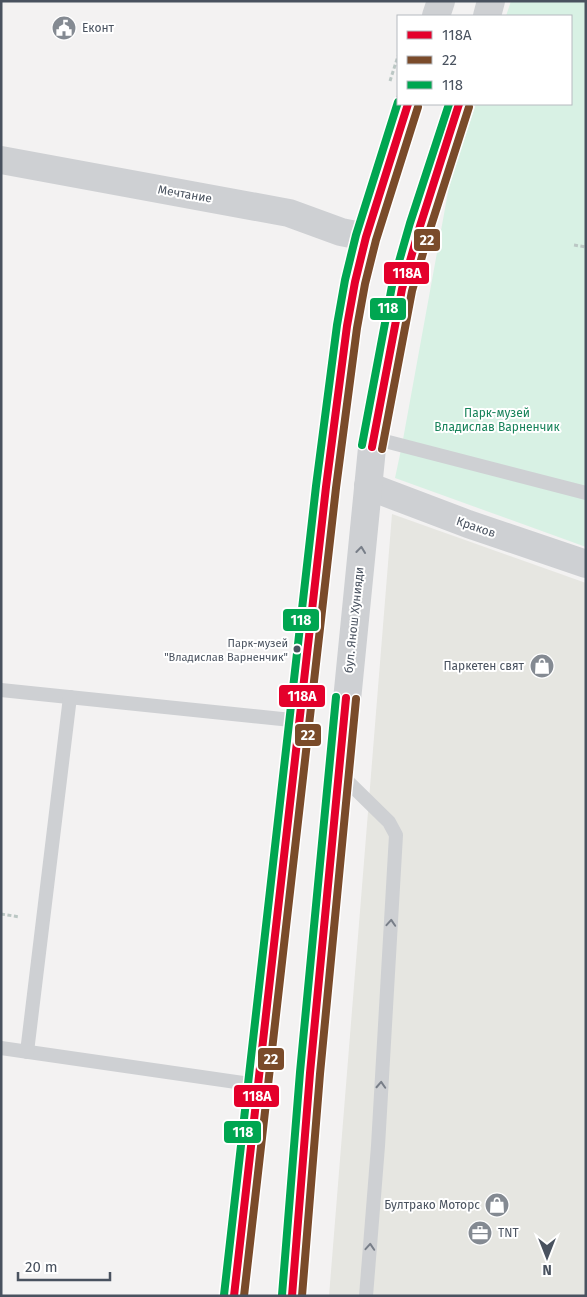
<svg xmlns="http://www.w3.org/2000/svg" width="587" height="1297" font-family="'Fira Sans',sans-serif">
	<rect width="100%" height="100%" fill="#f3f2f2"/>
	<polygon fill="#e6e6e1" points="392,514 586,583 586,1296 329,1296"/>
	<polygon fill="#d8f1e4" points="511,1 586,1 586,547 395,478 402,445 450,181 476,104 571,104 571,16 506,16"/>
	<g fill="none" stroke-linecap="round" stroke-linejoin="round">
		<g stroke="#bbc7c4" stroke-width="3" stroke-dasharray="4 2.5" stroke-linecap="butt">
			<polyline points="390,81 398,56"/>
			<polyline points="574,245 586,247"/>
			<polyline points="1,914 20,917"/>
		</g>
		<g stroke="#ced0d3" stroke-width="14">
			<polyline points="373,438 586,493"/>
			<polyline points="1,690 301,721"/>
			<polyline points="339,773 389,822 396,835 378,1146 366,1296"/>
			<polyline points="1,1048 257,1085"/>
			<polyline points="27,1052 70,697"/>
		</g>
		<g stroke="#ced0d3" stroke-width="28">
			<polyline points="1,160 289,213 341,232 366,237"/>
			<polyline points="368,486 468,524 586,564"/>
		</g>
		<g stroke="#ced0d3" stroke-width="28">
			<polyline points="436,16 441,1"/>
			<polyline points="487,16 491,1"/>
			<polyline points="234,1296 326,487 347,326 355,282 366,237 408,104"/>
			<polyline points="292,1296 310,1073 373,438 402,289 420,226 459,104"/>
		</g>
		<defs>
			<g id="bus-1">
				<polyline points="372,447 402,289 420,226 459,104"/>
				<polyline points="234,1296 326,487 347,326 355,282 366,237 408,104"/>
				<polyline points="292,1296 310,1073 346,698"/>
			</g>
			<g id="bus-2">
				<polyline points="382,449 412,291 430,229 469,107"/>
				<polyline points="244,1296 336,488 357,328 365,284 376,240 418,107"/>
				<polyline points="302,1296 320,1074 356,699"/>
			</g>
			<g id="bus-3">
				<polyline points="362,445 392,286 410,223 449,104"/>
				<polyline points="224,1295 316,486 337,325 345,280 356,235 398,102"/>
				<polyline points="282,1295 300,1072 336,697"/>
			</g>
		</defs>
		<use href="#bus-1" stroke="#fff" stroke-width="11"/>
		<use href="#bus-2" stroke="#fff" stroke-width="11"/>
		<use href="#bus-3" stroke="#fff" stroke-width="11"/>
		<use href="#bus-1" stroke="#e4002b" stroke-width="8"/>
		<use href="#bus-2" stroke="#7a4b2a" stroke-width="8"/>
		<use href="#bus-3" stroke="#00a651" stroke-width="8"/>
	</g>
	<defs><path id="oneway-chevron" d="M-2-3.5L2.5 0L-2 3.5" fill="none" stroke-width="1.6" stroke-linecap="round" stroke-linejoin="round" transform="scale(1.25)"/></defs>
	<g stroke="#787e88">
		<use href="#oneway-chevron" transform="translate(361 550) rotate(-84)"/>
		<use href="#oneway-chevron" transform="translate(391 923) rotate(-86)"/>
		<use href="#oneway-chevron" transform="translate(381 1085) rotate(-87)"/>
		<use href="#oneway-chevron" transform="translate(370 1247) rotate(-86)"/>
	</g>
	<defs>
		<symbol id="civic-disc" viewBox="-11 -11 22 22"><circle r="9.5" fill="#848a92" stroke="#fff"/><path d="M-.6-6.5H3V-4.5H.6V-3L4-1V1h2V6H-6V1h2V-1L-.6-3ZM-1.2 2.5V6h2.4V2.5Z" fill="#fff"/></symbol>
		<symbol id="shop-disc" viewBox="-11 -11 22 22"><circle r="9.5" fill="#848a92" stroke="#fff"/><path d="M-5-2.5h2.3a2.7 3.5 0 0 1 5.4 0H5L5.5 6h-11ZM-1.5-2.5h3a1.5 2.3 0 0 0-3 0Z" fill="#fff"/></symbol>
		<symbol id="office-disc" viewBox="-11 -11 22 22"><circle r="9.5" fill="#848a92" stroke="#fff"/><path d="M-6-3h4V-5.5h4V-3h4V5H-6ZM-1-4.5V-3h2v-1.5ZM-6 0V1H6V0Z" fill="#fff"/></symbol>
	</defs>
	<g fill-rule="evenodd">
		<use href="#civic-disc" x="50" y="14" width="28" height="28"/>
		<use href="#shop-disc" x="528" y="652" width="28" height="28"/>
		<use href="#shop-disc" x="483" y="1191" width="28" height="28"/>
		<use href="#office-disc" x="466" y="1219" width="28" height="28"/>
	</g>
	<circle fill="#49525f" stroke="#fff" stroke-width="2" cx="297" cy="649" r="4.5"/>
	<g text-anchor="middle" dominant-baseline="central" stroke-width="4" stroke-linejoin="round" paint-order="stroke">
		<g font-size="11" fill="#49525f" stroke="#fff" text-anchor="end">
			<text x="288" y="643">Парк-музей<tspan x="288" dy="14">"Владислав Варненчик"</tspan></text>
		</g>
		<g font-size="12" fill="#49525f" stroke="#fff" text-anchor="start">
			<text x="82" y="28">Еконт</text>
			<text x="524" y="666" text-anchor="end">Паркетен свят</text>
			<text x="480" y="1205" text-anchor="end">Бултрако Моторс</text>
			<text x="498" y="1233">TNT</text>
		</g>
		<g font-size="12" fill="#49525f" stroke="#fff">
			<text transform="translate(185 194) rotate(10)">Мечтание</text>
			<text transform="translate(476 527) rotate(19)">Краков</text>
			<text transform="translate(354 620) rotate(-84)">бул. Янош Хунияди</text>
		</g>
		<g font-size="12" fill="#17835a" stroke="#fff">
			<text x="497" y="413">Парк-музей<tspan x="497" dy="14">Владислав Варненчик</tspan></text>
		</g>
	</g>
	<g stroke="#fff" stroke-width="2">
		<rect x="413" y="228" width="28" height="24" rx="5" fill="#7a4b2a"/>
		<rect x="383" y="261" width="47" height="24" rx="5" fill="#e4002b"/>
		<rect x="369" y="297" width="38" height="24" rx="5" fill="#00a651"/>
		<rect x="282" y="608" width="38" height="24" rx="5" fill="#00a651"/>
		<rect x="278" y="684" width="48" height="24" rx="5" fill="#e4002b"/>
		<rect x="294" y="723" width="28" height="24" rx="5" fill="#7a4b2a"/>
		<rect x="257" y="1047" width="28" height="24" rx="5" fill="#7a4b2a"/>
		<rect x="233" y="1084" width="47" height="24" rx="5" fill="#e4002b"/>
		<rect x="223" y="1120" width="39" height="24" rx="5" fill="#00a651"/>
	</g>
	<g font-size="14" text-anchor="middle" font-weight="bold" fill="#fff">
		<text x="427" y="245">22</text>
		<text x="407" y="278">118А</text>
		<text x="388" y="313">118</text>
		<text x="301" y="625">118</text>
		<text x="302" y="701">118А</text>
		<text x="308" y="740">22</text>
		<text x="271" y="1064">22</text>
		<text x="257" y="1101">118А</text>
		<text x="243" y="1137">118</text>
	</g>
	<rect width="587" height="1297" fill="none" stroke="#49525f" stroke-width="5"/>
	<rect x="397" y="15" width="175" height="90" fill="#ffffff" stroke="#b6babf"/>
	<rect x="407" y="31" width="25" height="8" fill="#e4002b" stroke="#b6babf"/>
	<text x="442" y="40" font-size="15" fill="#49525f">118А</text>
	<rect x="407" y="56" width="25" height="8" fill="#7a4b2a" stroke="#b6babf"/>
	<text x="442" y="65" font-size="15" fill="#49525f">22</text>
	<rect x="407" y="81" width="25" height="8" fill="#00a651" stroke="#b6babf"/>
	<text x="442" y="90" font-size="15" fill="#49525f">118</text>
	<g transform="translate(547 1257) rotate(180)" stroke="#ffffff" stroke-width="4" paint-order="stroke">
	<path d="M0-4L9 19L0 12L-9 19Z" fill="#49525f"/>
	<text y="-8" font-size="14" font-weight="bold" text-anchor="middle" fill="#49525f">N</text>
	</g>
	<path d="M18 1272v8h92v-8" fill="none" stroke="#49525f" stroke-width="2.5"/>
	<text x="25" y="1272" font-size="15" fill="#49525f" stroke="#ffffff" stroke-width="4" paint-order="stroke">20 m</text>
</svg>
